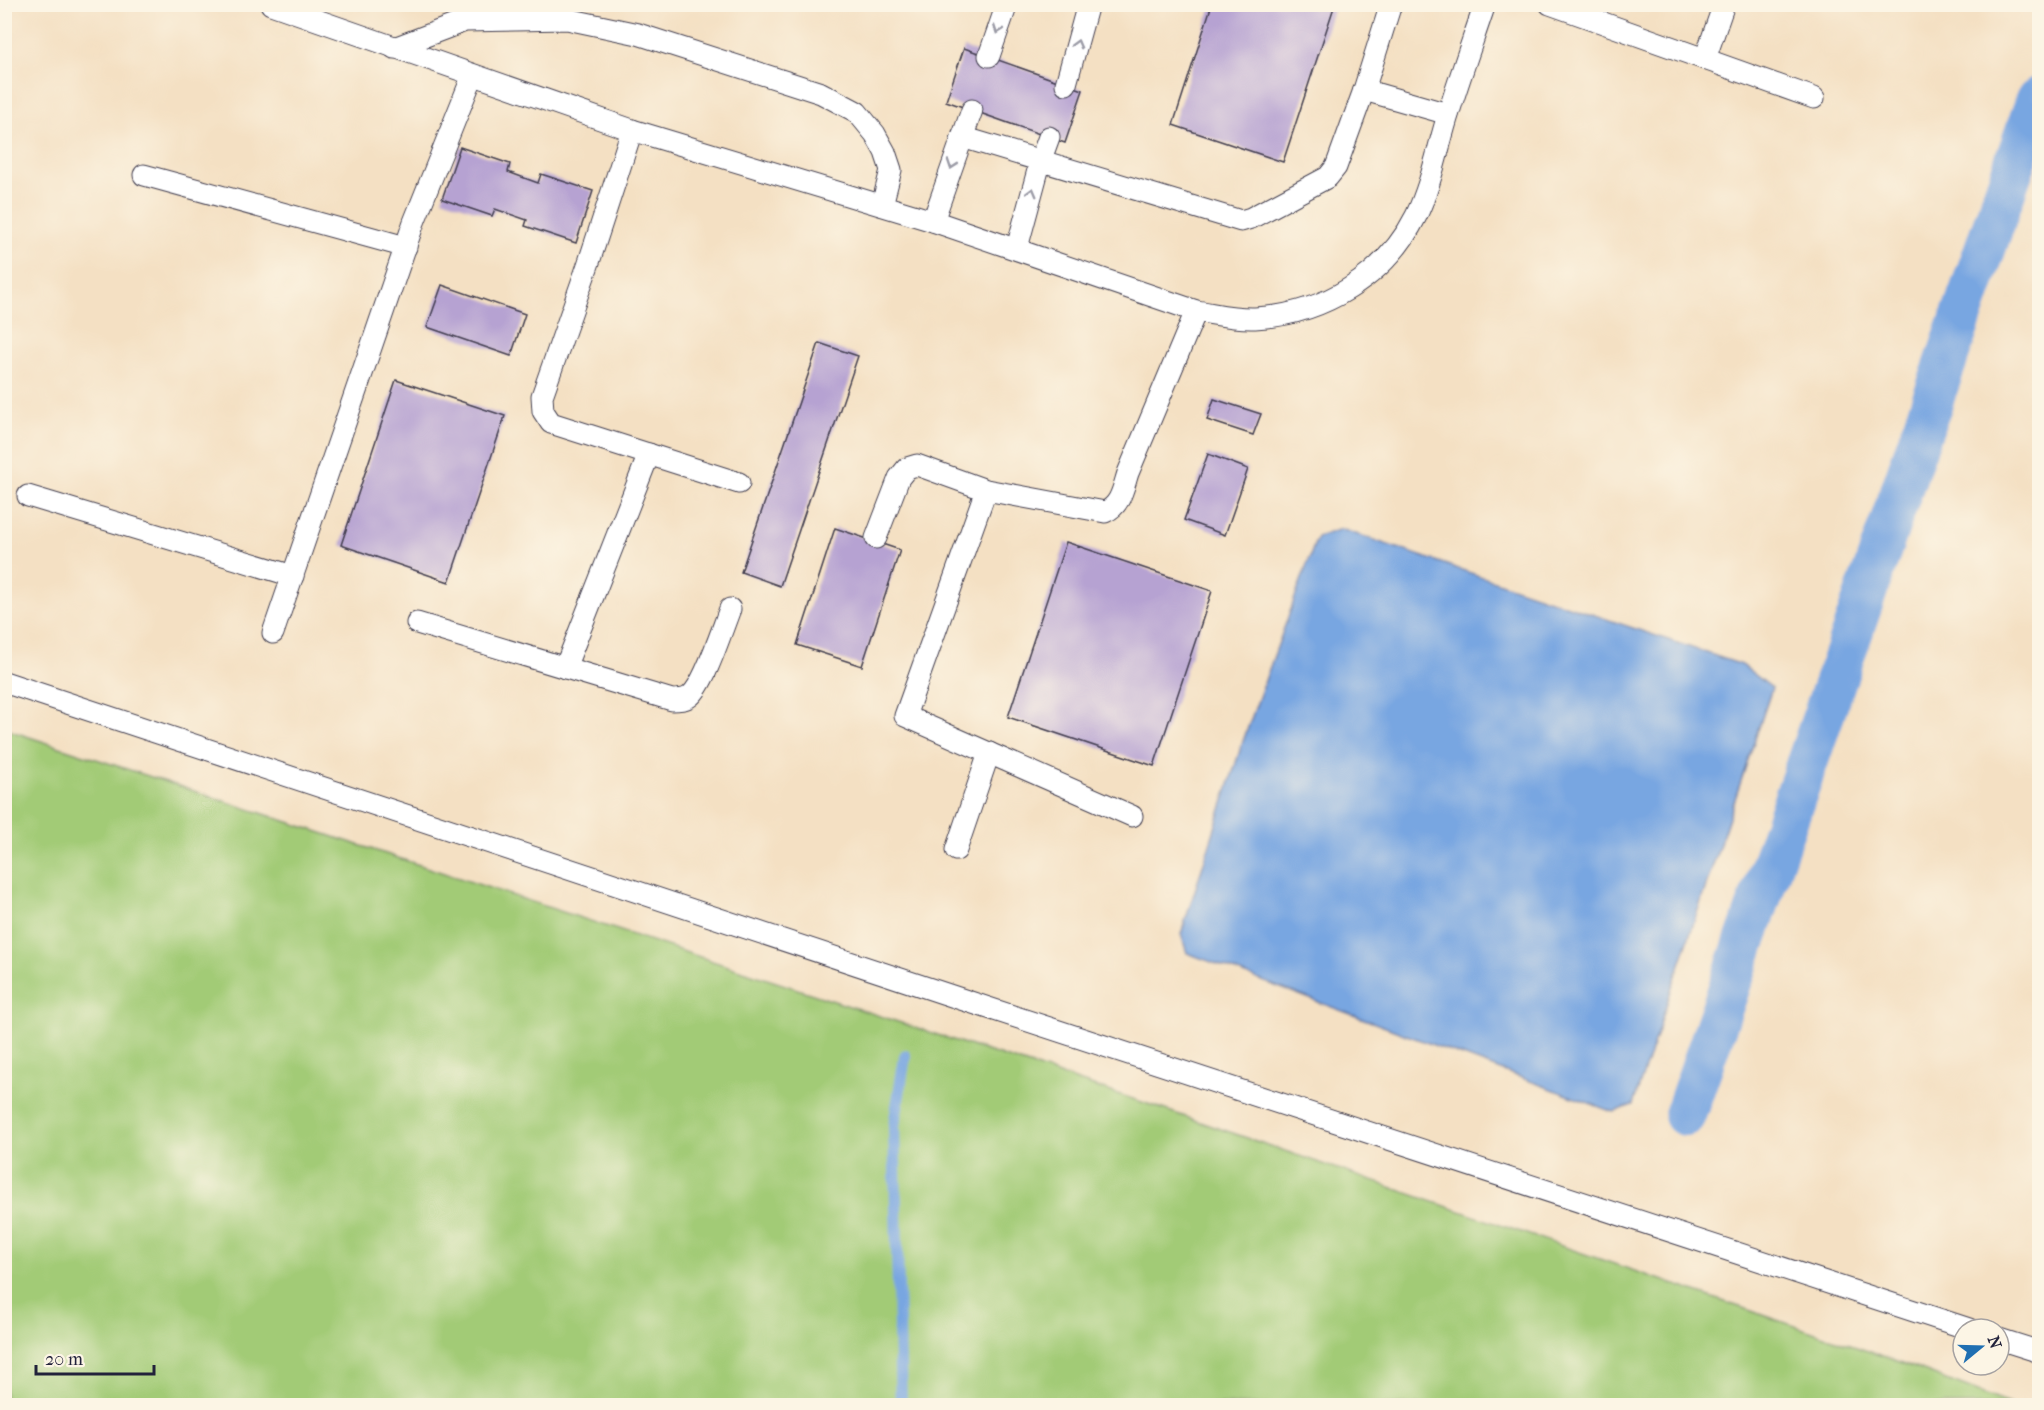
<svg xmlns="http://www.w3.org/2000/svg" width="2044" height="1410" font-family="'IM FELL French Canon',serif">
	<rect width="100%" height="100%" fill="#fcf5e5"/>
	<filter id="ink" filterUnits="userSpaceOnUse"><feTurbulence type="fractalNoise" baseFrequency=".0167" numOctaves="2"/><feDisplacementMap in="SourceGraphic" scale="12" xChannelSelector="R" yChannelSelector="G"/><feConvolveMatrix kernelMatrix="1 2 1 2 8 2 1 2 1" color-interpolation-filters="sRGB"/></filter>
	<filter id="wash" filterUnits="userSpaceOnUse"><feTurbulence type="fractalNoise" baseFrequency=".008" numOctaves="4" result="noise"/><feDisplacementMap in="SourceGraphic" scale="24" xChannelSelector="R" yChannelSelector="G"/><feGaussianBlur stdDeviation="1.35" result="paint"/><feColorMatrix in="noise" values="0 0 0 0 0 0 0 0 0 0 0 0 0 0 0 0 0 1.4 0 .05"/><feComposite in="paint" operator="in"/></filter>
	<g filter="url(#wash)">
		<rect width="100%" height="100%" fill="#f4e0c3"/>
		<polygon fill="#a2cb76" stroke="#627658" stroke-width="1.5" points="5,729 1145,1103 1900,1362 2012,1405 5,1405"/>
		<polygon fill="#78a6e1" stroke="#4d648e" stroke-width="1.5" points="1341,529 1742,665 1772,688 1633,1105 1613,1112 1187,953 1181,934 1242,744 1317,537"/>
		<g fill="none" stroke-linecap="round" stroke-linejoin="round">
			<polyline stroke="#78a6e1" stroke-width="12" points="901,1406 894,1126 905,1056"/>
			<polyline stroke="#78a6e1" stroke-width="42" points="1685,1115 2037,99 2040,97"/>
		</g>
		<g id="blocks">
			<g fill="#b6a2d2">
				<polygon points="1212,4 1335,4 1283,162 1173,125"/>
				<polygon points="964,48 1083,90 1065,143 946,101"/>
				<polygon points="460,147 510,164 508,172 538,183 541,174 593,191 576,243 525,226 527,220 495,209 492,216 442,199"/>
				<polygon points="442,285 525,314 511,356 427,327"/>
				<polygon points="819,343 858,356 780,586 741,572"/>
				<polygon points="396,380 505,416 449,582 341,545"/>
				<polygon points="1214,399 1261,414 1253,435 1207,420"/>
				<polygon points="1208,454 1248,469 1225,535 1184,520"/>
				<polygon points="835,528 900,550 862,666 797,645"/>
				<polygon points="1066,542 1212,591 1154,766 1008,717"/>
			</g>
		</g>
	</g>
	<g filter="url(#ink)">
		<use href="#blocks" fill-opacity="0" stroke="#423e4f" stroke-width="1.5"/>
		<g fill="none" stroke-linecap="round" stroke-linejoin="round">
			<defs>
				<g id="lane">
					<path d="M271,4L632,130L933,221L1196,311C1216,314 1235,319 1255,318C1322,315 1386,276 1416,216C1432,183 1438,146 1449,112C1460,76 1473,40 1485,4"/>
					<polyline points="1391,4 1364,90 1448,114"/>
					<polyline points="1550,4 1814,98"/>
					<polyline points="394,48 465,21 567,19 638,34 821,93 857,112 875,134 885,152 891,170 882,205"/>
					<polyline points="989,56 1007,4"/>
					<polyline points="1705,59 1724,4"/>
					<polyline points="1066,84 1088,4"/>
					<polyline points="632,130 589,262 542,396 543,411 551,423 739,483"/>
					<polyline points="962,137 1241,221 1251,218 1328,177 1336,167 1364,90"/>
					<polyline points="144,175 406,247"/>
					<polyline points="933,221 972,110"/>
					<polyline points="1017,248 1041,159 1049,137"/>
					<polyline points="986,490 905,716 1132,816"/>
					<polyline points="28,496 293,576"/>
					<path d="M876,538L899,478L907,468L917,465L986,490L1105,512C1121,505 1123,488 1128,473L1196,311"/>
					<path d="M417,623L672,700C678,700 685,700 690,696C705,684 722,629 730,609"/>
					<polyline points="273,633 414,222 473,75"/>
					<polyline points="565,668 649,454"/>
					<polyline points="4,682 967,1001 1969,1329"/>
					<polyline points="956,850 989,753"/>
					<polyline points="1999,1339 2040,1352"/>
				</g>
			</defs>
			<use href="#lane" stroke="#423e4f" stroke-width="23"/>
			<use href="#lane" stroke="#fff" stroke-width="21"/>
		</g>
		<defs><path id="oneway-chevron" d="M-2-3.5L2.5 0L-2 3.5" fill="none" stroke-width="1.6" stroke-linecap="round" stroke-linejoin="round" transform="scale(1.5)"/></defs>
		<g stroke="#9c9ca7">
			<use href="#oneway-chevron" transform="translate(998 30) rotate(109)"/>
			<use href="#oneway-chevron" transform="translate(1077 44) rotate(-75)"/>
			<use href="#oneway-chevron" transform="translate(952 165) rotate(109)"/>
			<use href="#oneway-chevron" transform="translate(1032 192) rotate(-75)"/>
		</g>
	</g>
	<rect width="2044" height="1410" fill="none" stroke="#fcf5e5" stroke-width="24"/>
	<g transform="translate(1981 1347) rotate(71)"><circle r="28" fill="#fcf5e5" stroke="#a5a1a1" stroke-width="1.5"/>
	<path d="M0-4.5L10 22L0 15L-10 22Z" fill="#1f6fb2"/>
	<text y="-9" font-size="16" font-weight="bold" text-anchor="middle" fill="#22223b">N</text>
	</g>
	<path d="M36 1365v9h118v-9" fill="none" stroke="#22223b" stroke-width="3"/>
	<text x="45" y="1365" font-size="18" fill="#22223b" stroke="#fcf5e5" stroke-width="4.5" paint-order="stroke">20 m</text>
</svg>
